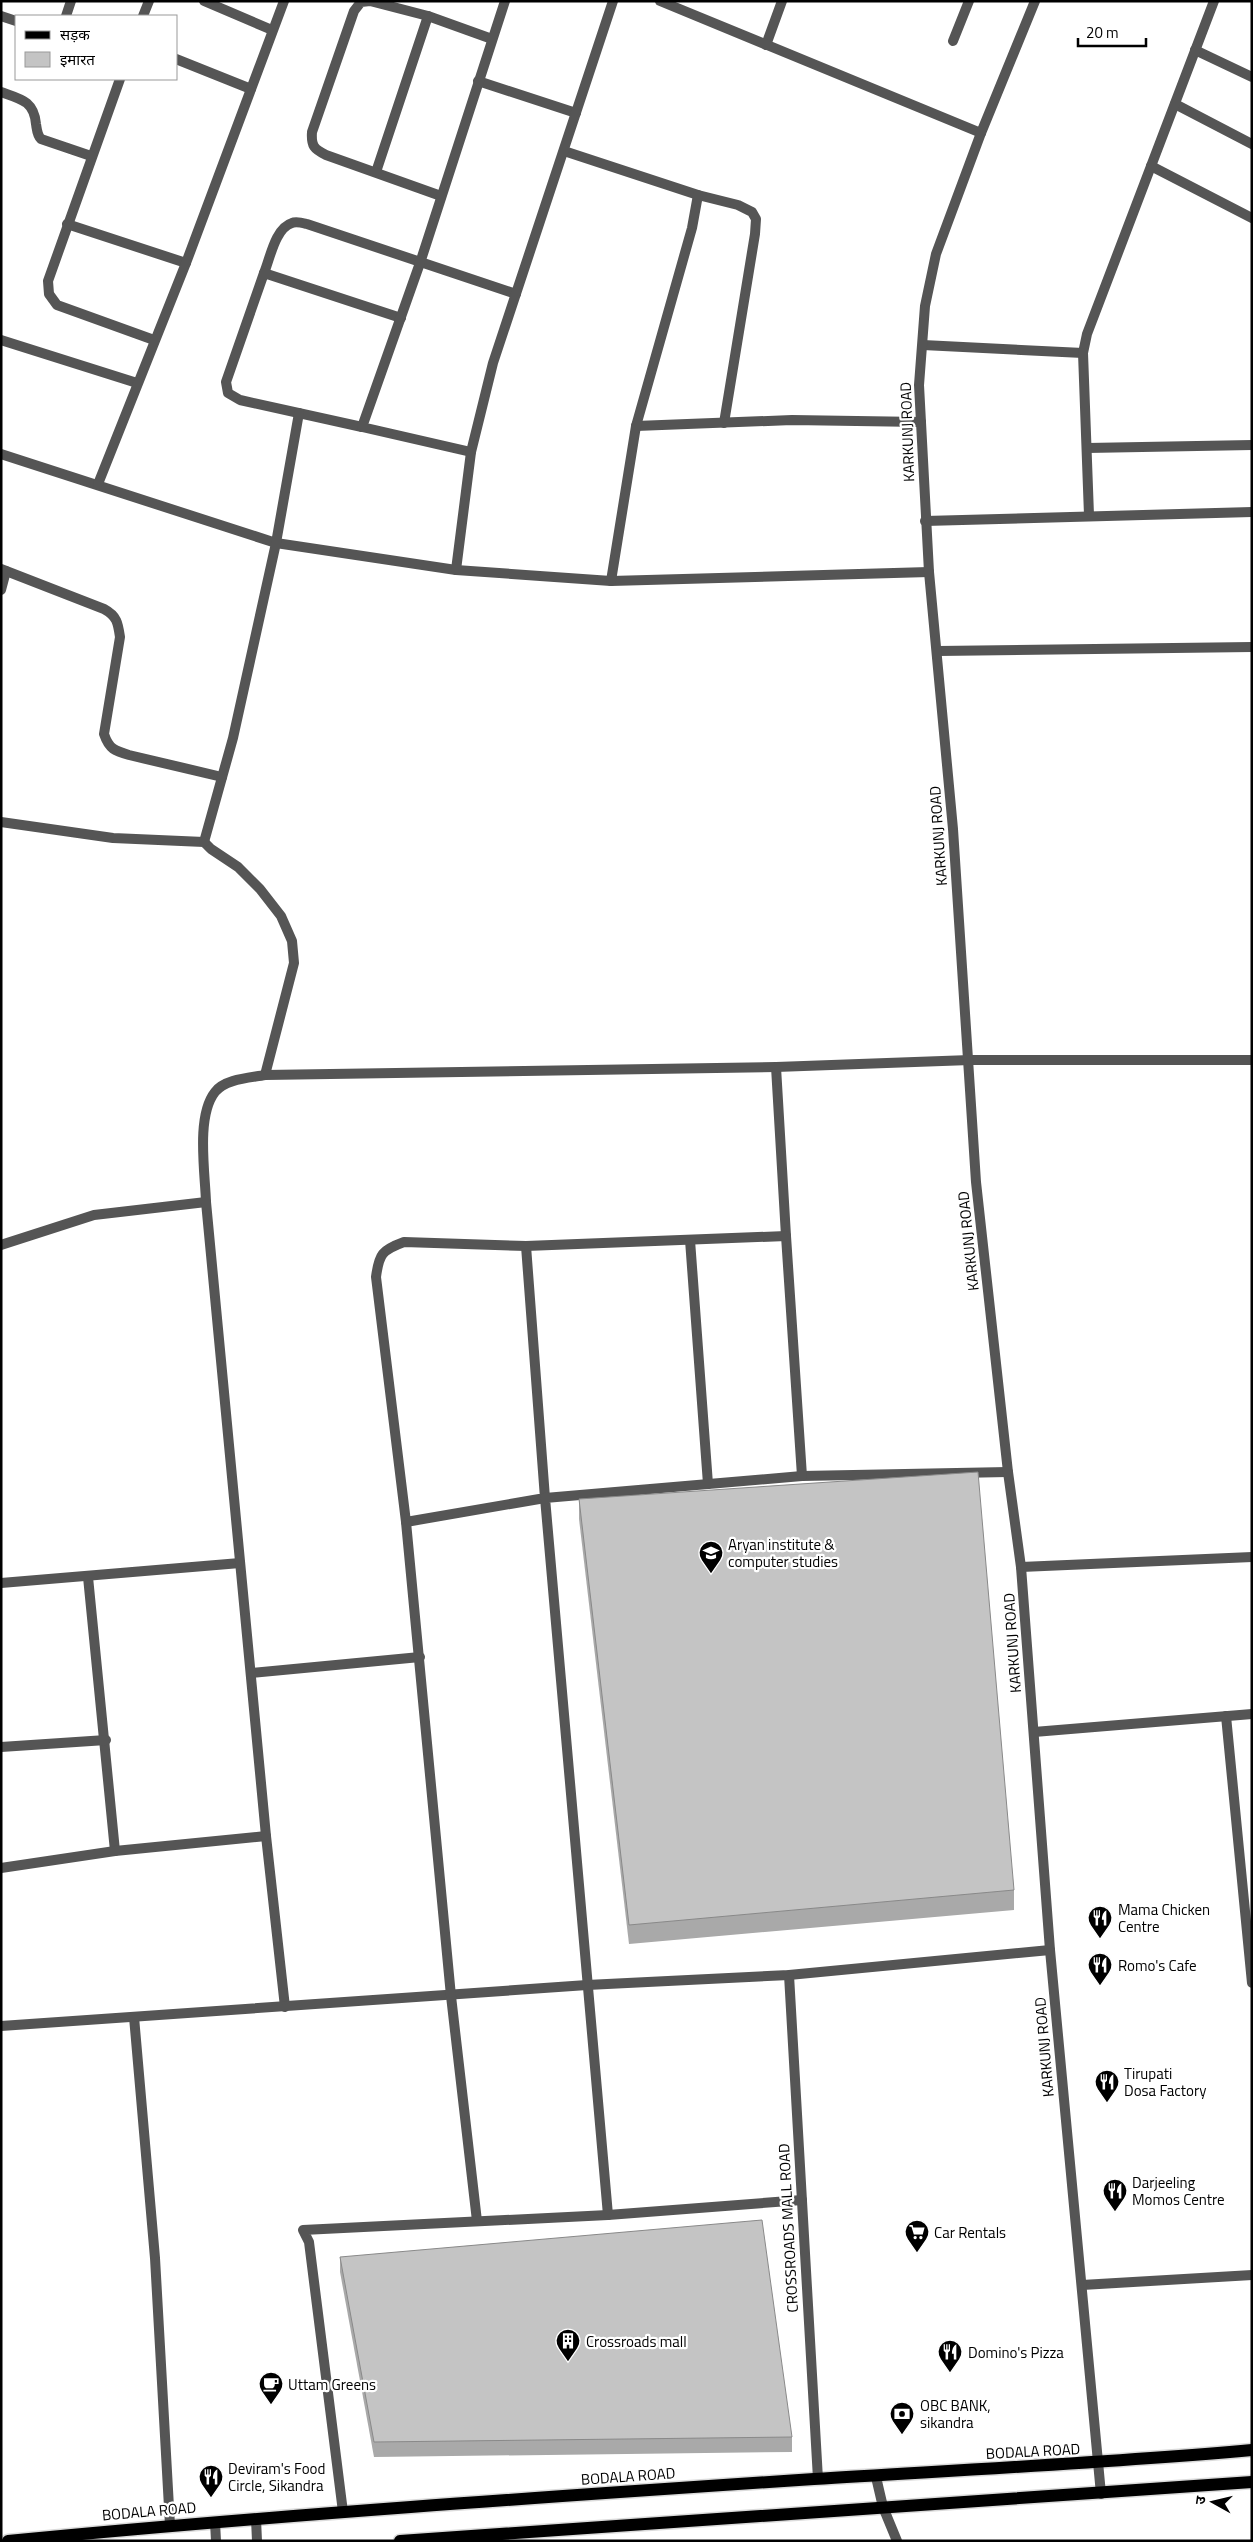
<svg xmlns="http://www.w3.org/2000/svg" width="1253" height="2542" font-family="'Titillium Web','Noto Sans Devanagari',sans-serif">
	<rect width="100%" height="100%" fill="#fff"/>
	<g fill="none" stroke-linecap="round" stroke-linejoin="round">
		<defs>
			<g id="primary">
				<path d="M8,2541C276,2515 545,2497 814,2479C960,2470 1106,2463 1252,2450"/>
				<polyline points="400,2541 1252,2482"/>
			</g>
		</defs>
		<use href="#primary" stroke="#dbdbdb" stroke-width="15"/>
		<g stroke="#555" stroke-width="10">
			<polyline points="953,41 969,1"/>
			<polyline points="766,45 782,1"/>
		</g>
		<g stroke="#555" stroke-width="10">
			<polyline points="204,1 272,30"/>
			<polyline points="660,1 981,133"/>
			<polyline points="1,16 16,21"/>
			<polyline points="66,16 71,1"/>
			<polyline points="143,16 149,1"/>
			<polyline points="1195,50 1252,77"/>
			<polyline points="176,59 251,89"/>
			<polyline points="120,79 48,281 49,294 57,305 154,340"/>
			<polyline points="478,81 576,113"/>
			<path d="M1,92C21,99 34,101 36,124C37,130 37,135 41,139L91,156"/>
			<polyline points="1175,104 1252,144"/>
			<polyline points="564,151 698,195 738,205 752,212 756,219 755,234 724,423"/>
			<polyline points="1151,166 1252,218"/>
			<polyline points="376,172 428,16"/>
			<path d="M441,196L326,155C314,149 311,146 312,132L354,11L361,2L370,1L428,16L492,39"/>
			<polyline points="67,224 186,263"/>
			<path d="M264,273C270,259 275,228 292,223C296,221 303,223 307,224L516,294"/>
			<polyline points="1,340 137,383"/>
			<polyline points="923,345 1083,353"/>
			<polyline points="636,426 792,420 921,422"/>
			<polyline points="362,427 240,400 228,393 226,382 264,273 401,318"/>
			<polyline points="1087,448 1252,445"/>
			<polyline points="471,452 362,427 420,263 505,1"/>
			<polyline points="1,454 276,543 456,570 611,581 929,572"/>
			<polyline points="98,484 186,263 284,1"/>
			<polyline points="1089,515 1083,353 1087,334 1214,1"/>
			<polyline points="925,521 1252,512"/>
			<path d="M1,569L104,609C117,616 118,623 120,637L104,734C109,749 115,751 129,755L222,777"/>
			<polyline points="456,570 471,452 493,363 613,1"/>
			<polyline points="611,581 636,426 692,228 698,195"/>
			<polyline points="1,590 6,571"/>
			<polyline points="938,651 1252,647"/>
			<polyline points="1,822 113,838 204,842 211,849 238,867 260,889 281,916 292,941 294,963 265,1075"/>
			<polyline points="204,842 233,738 276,543 299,413"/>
			<polyline points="776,1067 786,1236"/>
			<polyline points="690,1240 708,1484"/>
			<polyline points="1,1245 94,1215 206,1202"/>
			<polyline points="406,1522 545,1498 526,1246"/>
			<polyline points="1021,1567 1252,1557"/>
			<polyline points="88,1577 115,1851"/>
			<polyline points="1,1583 240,1563"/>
			<polyline points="252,1673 420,1657"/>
			<polyline points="1226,1716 1252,1983"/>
			<polyline points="1034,1732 1252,1714"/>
			<polyline points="1,1747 106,1740"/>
			<polyline points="1,1868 115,1851 266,1836"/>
			<polyline points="789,1975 818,2479"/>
			<path d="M285,2007L266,1836L206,1202C205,1172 196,1116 215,1092C225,1079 249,1078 265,1075L776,1067L970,1060H1252"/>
			<polyline points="134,2017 155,2258 170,2525"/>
			<polyline points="1,2026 587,1985 789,1975 1050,1950"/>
			<polyline points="608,2215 545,1498 802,1476 1008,1472"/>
			<path d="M477,2221L451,1996L406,1522L376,1277C379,1254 382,1250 404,1242L526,1246L786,1236L802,1476"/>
			<polyline points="1082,2285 1252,2275"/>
			<polyline points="876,2477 883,2507 897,2541"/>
			<polyline points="343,2512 309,2242 303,2230 608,2215 802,2200"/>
		</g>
		<g stroke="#555" stroke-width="10">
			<polyline points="1035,1 981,133 936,254 925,306 919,385 929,572 953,829 976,1182 1008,1472 1021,1567 1050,1950 1101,2494"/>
			<polyline points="256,2519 257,2541"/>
			<polyline points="215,2522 216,2541"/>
		</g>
		<use href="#primary" stroke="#000" stroke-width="12"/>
	</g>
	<g fill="#a9a9a9">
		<polygon points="579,1499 1014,1890 1014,1910 629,1944 579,1519"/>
		<polygon points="340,2257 792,2437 792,2452 374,2457 340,2272"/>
	</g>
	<g fill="#c4c4c4" stroke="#898989">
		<polygon points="978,1472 1014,1890 629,1925 579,1499"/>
		<polygon points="762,2220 792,2437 374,2442 340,2257"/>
	</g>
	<defs>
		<symbol id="university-pin" viewBox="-11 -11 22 30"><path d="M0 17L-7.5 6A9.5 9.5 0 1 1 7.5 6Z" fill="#000" stroke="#fff"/><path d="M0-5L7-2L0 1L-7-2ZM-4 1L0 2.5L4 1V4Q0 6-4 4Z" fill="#fff"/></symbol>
		<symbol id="restaurant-pin" viewBox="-11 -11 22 30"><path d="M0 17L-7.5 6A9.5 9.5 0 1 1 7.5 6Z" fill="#000" stroke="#fff"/><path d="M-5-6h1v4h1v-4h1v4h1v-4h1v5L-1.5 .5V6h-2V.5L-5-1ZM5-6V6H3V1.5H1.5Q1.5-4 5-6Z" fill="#fff"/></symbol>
		<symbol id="supermarket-pin" viewBox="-11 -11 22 30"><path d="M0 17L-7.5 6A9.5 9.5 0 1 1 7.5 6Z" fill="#000" stroke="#fff"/><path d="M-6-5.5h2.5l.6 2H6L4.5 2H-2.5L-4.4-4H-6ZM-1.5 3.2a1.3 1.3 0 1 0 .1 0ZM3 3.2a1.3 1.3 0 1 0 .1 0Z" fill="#fff"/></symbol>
		<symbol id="building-pin" viewBox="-11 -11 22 30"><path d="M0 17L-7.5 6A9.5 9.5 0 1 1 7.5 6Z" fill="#000" stroke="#fff"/><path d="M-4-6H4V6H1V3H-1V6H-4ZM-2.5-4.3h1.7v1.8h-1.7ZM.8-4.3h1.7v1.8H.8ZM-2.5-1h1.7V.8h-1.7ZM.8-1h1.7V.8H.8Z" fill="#fff"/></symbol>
		<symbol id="cafe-pin" viewBox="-11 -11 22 30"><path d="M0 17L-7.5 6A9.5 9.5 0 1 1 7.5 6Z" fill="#000" stroke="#fff"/><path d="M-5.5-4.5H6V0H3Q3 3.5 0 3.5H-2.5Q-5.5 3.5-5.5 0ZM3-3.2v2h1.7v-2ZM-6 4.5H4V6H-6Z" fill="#fff"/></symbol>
		<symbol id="bank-pin" viewBox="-11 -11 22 30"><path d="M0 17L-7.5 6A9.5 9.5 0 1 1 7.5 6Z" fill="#000" stroke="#fff"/><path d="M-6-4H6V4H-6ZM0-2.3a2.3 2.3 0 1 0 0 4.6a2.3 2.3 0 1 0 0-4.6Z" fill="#fff"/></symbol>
	</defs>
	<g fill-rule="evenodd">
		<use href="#university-pin" x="697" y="1539" width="28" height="38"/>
		<use href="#restaurant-pin" x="1086" y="1904" width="28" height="38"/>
		<use href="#restaurant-pin" x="1086" y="1951" width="28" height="38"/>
		<use href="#restaurant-pin" x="1093" y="2068" width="28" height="38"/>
		<use href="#restaurant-pin" x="1101" y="2177" width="28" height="38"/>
		<use href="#supermarket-pin" x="903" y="2218" width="28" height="38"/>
		<use href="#building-pin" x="554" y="2327" width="28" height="38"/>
		<use href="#restaurant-pin" x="936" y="2338" width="28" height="38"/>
		<use href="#cafe-pin" x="257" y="2370" width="28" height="38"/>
		<use href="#bank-pin" x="888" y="2400" width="28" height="38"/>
		<use href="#restaurant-pin" x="197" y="2463" width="28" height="38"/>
	</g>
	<g text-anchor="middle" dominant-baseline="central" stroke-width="4.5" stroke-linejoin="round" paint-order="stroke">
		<g font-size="15" fill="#000" stroke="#fff">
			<text transform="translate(907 432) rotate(-92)">KARKUNJ ROAD</text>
			<text transform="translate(938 836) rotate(-94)">KARKUNJ ROAD</text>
			<text transform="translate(968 1241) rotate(-96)">KARKUNJ ROAD</text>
			<text transform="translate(1012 1643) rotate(-94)">KARKUNJ ROAD</text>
			<text transform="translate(1044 2047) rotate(-95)">KARKUNJ ROAD</text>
			<text transform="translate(788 2228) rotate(-93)">CROSSROADS MALL ROAD</text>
			<text transform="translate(1033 2451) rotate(-3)">BODALA ROAD</text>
			<text transform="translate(628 2476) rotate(-4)">BODALA ROAD</text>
			<text transform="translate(149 2511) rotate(-5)">BODALA ROAD</text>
		</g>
		<g font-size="15" fill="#000" stroke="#fff" text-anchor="start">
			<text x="728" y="1544">Aryan institute &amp;<tspan x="728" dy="17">computer studies</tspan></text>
			<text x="1118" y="1909">Mama Chicken<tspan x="1118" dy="17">Centre</tspan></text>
			<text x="1118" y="1965">Romo's Cafe</text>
			<text x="1124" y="2073">Tirupati<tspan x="1124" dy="17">Dosa Factory</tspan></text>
			<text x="1132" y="2182">Darjeeling<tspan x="1132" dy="17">Momos Centre</tspan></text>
			<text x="934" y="2232">Car Rentals</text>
			<text x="586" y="2341">Crossroads mall</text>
			<text x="968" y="2352">Domino's Pizza</text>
			<text x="288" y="2384">Uttam Greens</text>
			<text x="920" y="2405">OBC BANK,<tspan x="920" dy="17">sikandra</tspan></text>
			<text x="228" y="2468">Deviram's Food<tspan x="228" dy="17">Circle, Sikandra</tspan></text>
		</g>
	</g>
	<rect width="1253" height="2542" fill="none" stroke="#000000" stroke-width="5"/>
	<rect x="15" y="15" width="162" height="65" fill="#ffffff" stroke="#999999"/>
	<rect x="25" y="31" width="25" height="8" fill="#000000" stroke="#999999"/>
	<text x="60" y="40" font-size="15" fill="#000000">सड़क</text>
	<rect x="25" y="52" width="25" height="15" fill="#c4c4c4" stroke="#999999"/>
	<text x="60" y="65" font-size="15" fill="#000000">इमारत</text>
	<g transform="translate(1213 2502) rotate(278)" stroke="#ffffff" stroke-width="4" paint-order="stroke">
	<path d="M0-4L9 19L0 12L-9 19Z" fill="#000000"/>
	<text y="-8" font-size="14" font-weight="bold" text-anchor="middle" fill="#000000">उ</text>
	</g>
	<path d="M1078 38v8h68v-8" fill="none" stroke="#000000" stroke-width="2.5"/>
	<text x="1086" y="38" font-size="15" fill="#000000" stroke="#ffffff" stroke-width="4" paint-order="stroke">20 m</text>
</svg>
